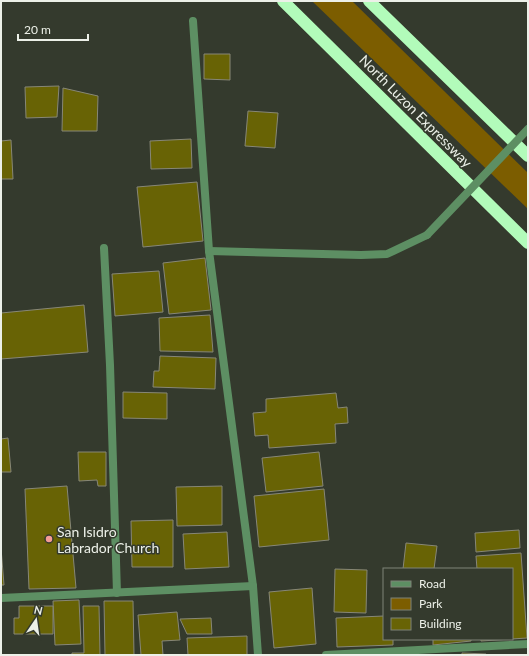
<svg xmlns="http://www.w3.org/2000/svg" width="529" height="656" font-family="Lato,sans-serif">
	<rect width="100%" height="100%" fill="#343a2d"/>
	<polygon fill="#7c5d00" points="312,1 352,1 528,173 528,209"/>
	<g fill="#686305" stroke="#878777">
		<polygon points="204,54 230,54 230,80 204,79"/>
		<polygon points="59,86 57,117 26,118 25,87"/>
		<polygon points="63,88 98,96 97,131 62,131"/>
		<polygon points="248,111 278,113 275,148 245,146"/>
		<polygon points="191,139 192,168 151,169 150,141"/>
		<polygon points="11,140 13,179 1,179 1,141"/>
		<polygon points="197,182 203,241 143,247 137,187"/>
		<polygon points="205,258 211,310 169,314 163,263"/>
		<polygon points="159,271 163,312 115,316 112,274"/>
		<polygon points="84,305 88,352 1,359 1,313"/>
		<polygon points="210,315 213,352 160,351 159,318"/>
		<polygon points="160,356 216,358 215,389 153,387 154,371 159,371"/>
		<polygon points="123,392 167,393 167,419 123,418"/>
		<polygon points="336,393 338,408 347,407 348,423 335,424 336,443 269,448 268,435 255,436 253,413 266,412 266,399"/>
		<polygon points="8,438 11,472 1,472 1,439"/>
		<polygon points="78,452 106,452 106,486 98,486 97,480 79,481"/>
		<polygon points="319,452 323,486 266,492 262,458"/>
		<polygon points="67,486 76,588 29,589 25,489"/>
		<polygon points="222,486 222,525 177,526 176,487"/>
		<polygon points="324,489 329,540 259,547 254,496"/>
		<polygon points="173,520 173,567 132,567 131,521"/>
		<polygon points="519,530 520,548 476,552 475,533"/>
		<polygon points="227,532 229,567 185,569 183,534"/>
		<polygon points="406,543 437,546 434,569 403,569"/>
		<polygon points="1,548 4,585 1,585"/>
		<polygon points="521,553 527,638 481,641 481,639 512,639 512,569 477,569 476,556"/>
		<polygon points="335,569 367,570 366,613 334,612"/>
		<polygon points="312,588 316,644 274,648 269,592"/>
		<polygon points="79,600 81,644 55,645 53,601"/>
		<polygon points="104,601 133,601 134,655 105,655"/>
		<polygon points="19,606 53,606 53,634 14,634 14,618 19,618"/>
		<polygon points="83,606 99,606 100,655 72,655 72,653 84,653"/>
		<polygon points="177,612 180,640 162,641 163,655 141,655 138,615"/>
		<polygon points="384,616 384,639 393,639 393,645 337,647 336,618"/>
		<polygon points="211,618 212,634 187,634 180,619"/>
		<polygon points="247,636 247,655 188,655 187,638"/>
		<polygon points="433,639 471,639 471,641 433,645"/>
		<polygon points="462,653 486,654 486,655 462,655"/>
	</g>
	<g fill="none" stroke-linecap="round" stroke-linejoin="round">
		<g stroke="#5d8f63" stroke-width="8">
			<polyline points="193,21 209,251 253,586 258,655"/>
			<polyline points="104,248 110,365 117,593"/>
			<polyline points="209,251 361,255 387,254 427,235"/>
			<polyline points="1,598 253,586"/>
			<polyline points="326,655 528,644"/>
		</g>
		<g stroke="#b2fbba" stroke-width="12">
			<polyline points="283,1 528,243"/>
			<polyline points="369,1 528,156"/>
		</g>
		<polyline stroke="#5d8f63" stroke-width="8" points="427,235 528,129"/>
	</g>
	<circle fill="#f59c96" stroke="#343a2d" stroke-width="1.5" cx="49" cy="539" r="4"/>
	<g text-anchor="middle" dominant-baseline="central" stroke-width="3" stroke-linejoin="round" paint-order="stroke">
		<g font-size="14" fill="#ecf0e8" stroke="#343a2d">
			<text transform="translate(416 111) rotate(45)">North Luzon Expressway</text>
		</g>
		<g font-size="14" fill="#ecf0e8" stroke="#343a2d" text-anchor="start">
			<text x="57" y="531">San Isidro<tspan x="57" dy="16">Labrador Church</tspan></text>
		</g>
	</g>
	<rect width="529" height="656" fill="none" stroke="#ecf0e8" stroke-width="4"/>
	<rect x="383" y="568" width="130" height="72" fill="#343a2d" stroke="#7e8378"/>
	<rect x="391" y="581" width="20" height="6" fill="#5d8f63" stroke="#7e8378"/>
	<text x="419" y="588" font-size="12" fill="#ecf0e8">Road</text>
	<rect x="391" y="598" width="20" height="12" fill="#7c5d00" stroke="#7e8378"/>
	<text x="419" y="608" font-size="12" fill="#ecf0e8">Park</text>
	<rect x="391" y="618" width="20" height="12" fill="#686305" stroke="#7e8378"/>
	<text x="419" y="628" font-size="12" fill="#ecf0e8">Building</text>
	<g transform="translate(36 620) rotate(13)" stroke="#343a2d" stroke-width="3" paint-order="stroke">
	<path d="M0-3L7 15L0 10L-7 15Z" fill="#ecf0e8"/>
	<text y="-6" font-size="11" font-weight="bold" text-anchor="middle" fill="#ecf0e8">N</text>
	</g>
	<path d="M18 34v6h70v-6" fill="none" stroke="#ecf0e8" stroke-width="2"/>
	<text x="24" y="34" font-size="12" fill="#ecf0e8" stroke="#343a2d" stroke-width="3" paint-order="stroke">20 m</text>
</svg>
